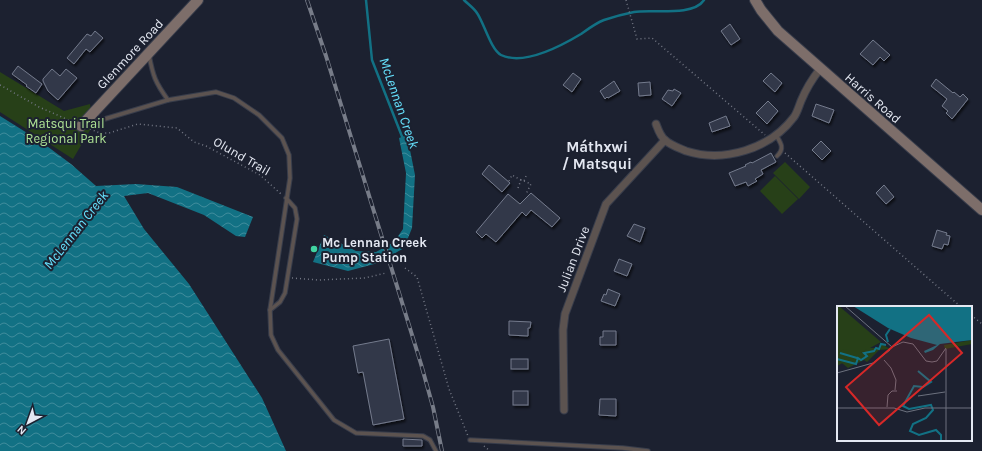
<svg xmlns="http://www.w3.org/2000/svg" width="982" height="451" font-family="Karla,sans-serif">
	<defs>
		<pattern id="water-waves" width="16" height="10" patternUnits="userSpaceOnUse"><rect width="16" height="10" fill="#127184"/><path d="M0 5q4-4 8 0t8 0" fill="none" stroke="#408c9c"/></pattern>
		<filter id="shadow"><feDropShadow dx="1.5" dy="2.5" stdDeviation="1" flood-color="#0009"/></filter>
	</defs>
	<rect width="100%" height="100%" fill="#1c2130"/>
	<g fill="#274018">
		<polygon points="0,72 64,111 90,104 93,125 73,159 0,112"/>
		<polygon points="785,162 810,187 799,199 773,173"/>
		<polygon points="775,176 798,199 782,214 760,191"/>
	</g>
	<g fill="url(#water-waves)">
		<polygon points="0,116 40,141 71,164 96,186 136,184 177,187 253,217 245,237 236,236 204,215 148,193 124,196 144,229 189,284 262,398 286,451 0,451"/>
		<polygon points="407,135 415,175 412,228 404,248 378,263 348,271 313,262 324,235 356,251 376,252 394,242 403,229 406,173 399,138"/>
	</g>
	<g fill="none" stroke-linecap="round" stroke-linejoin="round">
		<g stroke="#127184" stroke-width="2.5">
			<polyline points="366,0 372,60 403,139"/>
			<path d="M464,0C468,4 474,8 477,13C484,23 491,50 501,55C524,66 561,46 581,34C588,29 596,23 604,20C613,17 624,14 634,12C651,9 693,17 704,0"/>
		</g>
	</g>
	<g fill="#333849" stroke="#747b8d" filter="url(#shadow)">
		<polygon points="730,24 740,39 731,45 721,31"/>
		<polygon points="95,31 103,38 90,52 86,49 74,64 67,58 87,34 91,36"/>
		<polygon points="873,40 890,55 884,61 880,57 873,65 860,54"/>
		<polygon points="18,66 42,84 36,93 26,86 27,85 12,74"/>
		<polygon points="52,69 60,76 66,69 77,78 58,100 48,91 43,81 43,79"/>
		<polygon points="573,73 581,79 572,92 563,85"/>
		<polygon points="771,73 782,83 775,92 763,81"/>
		<polygon points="936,79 953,93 954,92 960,97 963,94 968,99 952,119 946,113 948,111 942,106 947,99 931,86"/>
		<polygon points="614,81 620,91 608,98 607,97 605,99 600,91"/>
		<polygon points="650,82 651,95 639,96 638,83"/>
		<polygon points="674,89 681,93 672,106 662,99 668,90 673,91"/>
		<polygon points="768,101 778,111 767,124 756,113"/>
		<polygon points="816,104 834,110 829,123 812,116"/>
		<polygon points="726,116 730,126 712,132 709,123"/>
		<polygon points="821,141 831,151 822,160 812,150"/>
		<polygon points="771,153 776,162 761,170 763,174 755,179 757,181 748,186 746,182 735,186 729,173 746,166 745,165 751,162 752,163"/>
		<polygon points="489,165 510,183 502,192 482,174"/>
		<polygon points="884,185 894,197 886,204 876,193"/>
		<polygon points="531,193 560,218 552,227 531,210 526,216 522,212 496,242 486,234 482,238 476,232 508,194 520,204"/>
		<polygon points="634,224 645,228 640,242 627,236"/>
		<polygon points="937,230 947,233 946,235 950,236 948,245 944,244 942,249 932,246"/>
		<polygon points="619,259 632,264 627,276 614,271"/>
		<polygon points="608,289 620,294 615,306 601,301 604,294 606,295"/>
		<polygon points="509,321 531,322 530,328 528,328 528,336 509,335"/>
		<polygon points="603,331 616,331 616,345 600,345 600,337 603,337"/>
		<polygon points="389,339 404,419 373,425 363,372 358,373 353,346"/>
		<rect x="511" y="359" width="17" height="10"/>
		<rect x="513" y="391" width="15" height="14"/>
		<polygon points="600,399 616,399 616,416 599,415"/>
		<polygon points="403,439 422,440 422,446 403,446"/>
	</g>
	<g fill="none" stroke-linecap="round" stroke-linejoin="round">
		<defs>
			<g id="lane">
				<path d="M149,55C153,76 155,82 168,100"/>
				<polyline points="88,124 168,100 216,92 234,98 259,115 282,138 289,155 290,178 270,310 271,335 278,350 334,420 356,433 423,436 430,440 436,451"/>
				<path d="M776,135C781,143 785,149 777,156"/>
				<polyline points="270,310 280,302 285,293 297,219 295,208 286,198"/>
				<polyline points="470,440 623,448 648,451"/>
			</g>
			<g id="street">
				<path d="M656,124C658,129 660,136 665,140C670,145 679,148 686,151C724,163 770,149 794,117C797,113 799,106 801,101C806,89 812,79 820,69"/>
				<polyline points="564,410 563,330 565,314 606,204 665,140"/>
			</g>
			<g id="secondary">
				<polyline points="755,0 761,10 778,31 982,210"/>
				<polyline points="81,126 198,0"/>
			</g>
		</defs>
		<use href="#lane" stroke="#383d4b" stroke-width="5.5"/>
		<use href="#street" stroke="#383d4b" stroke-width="9"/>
		<use href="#secondary" stroke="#383d4b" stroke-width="12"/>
		<g stroke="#747885" stroke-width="1.5" stroke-dasharray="1 3" stroke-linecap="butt">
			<polyline points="626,0 637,39 652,38 765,135"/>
			<polyline points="0,85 39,107 73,122"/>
			<polyline points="90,129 100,133 109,133 138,124 177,128 194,142 206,146 260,175 281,194"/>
			<polyline points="785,153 961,307"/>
			<polyline points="509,181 512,175 521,180"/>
			<polyline points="524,181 531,184 526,194"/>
			<polyline points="518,188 521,180 524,181 527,174"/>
			<polyline points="405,268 417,277 449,389 468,436"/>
			<polyline points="292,278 318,280 365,278 386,273"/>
			<polyline points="971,315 982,324"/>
			<polyline points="484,446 490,451"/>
		</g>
		<use href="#lane" stroke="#5c5350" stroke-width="3.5"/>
		<use href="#street" stroke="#5c5350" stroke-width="7"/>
		<use href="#secondary" stroke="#7d6e6a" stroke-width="10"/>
		<defs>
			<polyline id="rail" points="307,0 326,56 421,364 433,407 442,451"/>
		</defs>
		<use href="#rail" stroke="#777c88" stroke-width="4"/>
		<use href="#rail" stroke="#1c2130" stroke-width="2.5" stroke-dasharray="8" stroke-linecap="butt"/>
	</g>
	<circle fill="#41d4a1" stroke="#1c2130" stroke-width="1.5" cx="314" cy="249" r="4"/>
	<g text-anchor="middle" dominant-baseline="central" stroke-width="4" stroke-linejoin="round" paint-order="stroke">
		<g font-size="13" fill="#e4e8f2" stroke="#1c2130">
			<text transform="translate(130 54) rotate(-47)">Glenmore Road</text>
			<text transform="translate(873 98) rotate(41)">Harris Road</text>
			<text transform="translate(242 156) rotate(30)">Olund Trail</text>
			<text transform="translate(573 259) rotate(-69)">Julian Drive</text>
		</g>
		<g font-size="13" fill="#aee295" stroke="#1c2130">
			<text x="66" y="123">Matsqui Trail<tspan x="66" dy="15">Regional Park</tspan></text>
		</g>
		<g font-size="13" font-weight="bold" fill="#e4e8f2" stroke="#1c2130" text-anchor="start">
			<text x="322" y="242">Mc Lennan Creek<tspan x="322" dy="15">Pump Station</tspan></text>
		</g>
		<g font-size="14" font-style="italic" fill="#65e0fc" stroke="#1c2130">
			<text transform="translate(399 103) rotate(71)">McLennan Creek</text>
			<text transform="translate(76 230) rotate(-52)">McLennan Creek</text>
		</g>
		<g font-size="15" font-weight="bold" fill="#e4e8f2" stroke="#1c2130">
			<text x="597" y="147">Máthxwi<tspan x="597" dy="17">/ Matsqui</tspan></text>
		</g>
	</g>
	<g transform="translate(837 306)">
		<rect width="135" height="135" fill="#1c2130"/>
		<path d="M135,34V38L108,43L107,39Z" fill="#274018"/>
		<path d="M2,0L44,36L0,60V3Z" fill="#274018"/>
		<path d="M43,37L53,43L42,44L30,56L27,54L11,62L0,53V45L10,43L18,47H24L31,42H42Z" fill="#274018"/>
		<path d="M16,0H135V34L103,38L96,44L88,47L87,45L100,39L74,32L51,22Z" fill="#127184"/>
		<path fill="none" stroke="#127184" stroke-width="2" d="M51,36L49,29L53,23M3,47L20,52M0,53L19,58L21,52L24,54L30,50L27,47L37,45L39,42L42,43L44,38L49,39M81,65L94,76L86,81L77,80L66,100L72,103L94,99L96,104L89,112L76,118L73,125L82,129L99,124L104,129V135"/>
		<path fill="none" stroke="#6c717e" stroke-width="1" d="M8,0L55,41L66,36L76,38L89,55L95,56L100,55L109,42M109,43V135M47,54L54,62L59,74L58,84M0,67L36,57L53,44M81,90L108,86M50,101L51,89L55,85H60M0,102H57L70,106L88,102H135"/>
		<path fill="#d62828" fill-opacity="0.15" stroke="#d62828" stroke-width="2" d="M92,9L125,47L42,119L9,81Z"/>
		<rect width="135" height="135" fill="none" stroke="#e4e8f2" stroke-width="2"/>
	</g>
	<g transform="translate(28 423) rotate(221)" stroke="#1c2130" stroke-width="3" paint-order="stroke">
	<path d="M0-3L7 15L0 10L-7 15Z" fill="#e4e8f2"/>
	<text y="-6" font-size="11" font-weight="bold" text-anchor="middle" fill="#e4e8f2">N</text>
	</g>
</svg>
